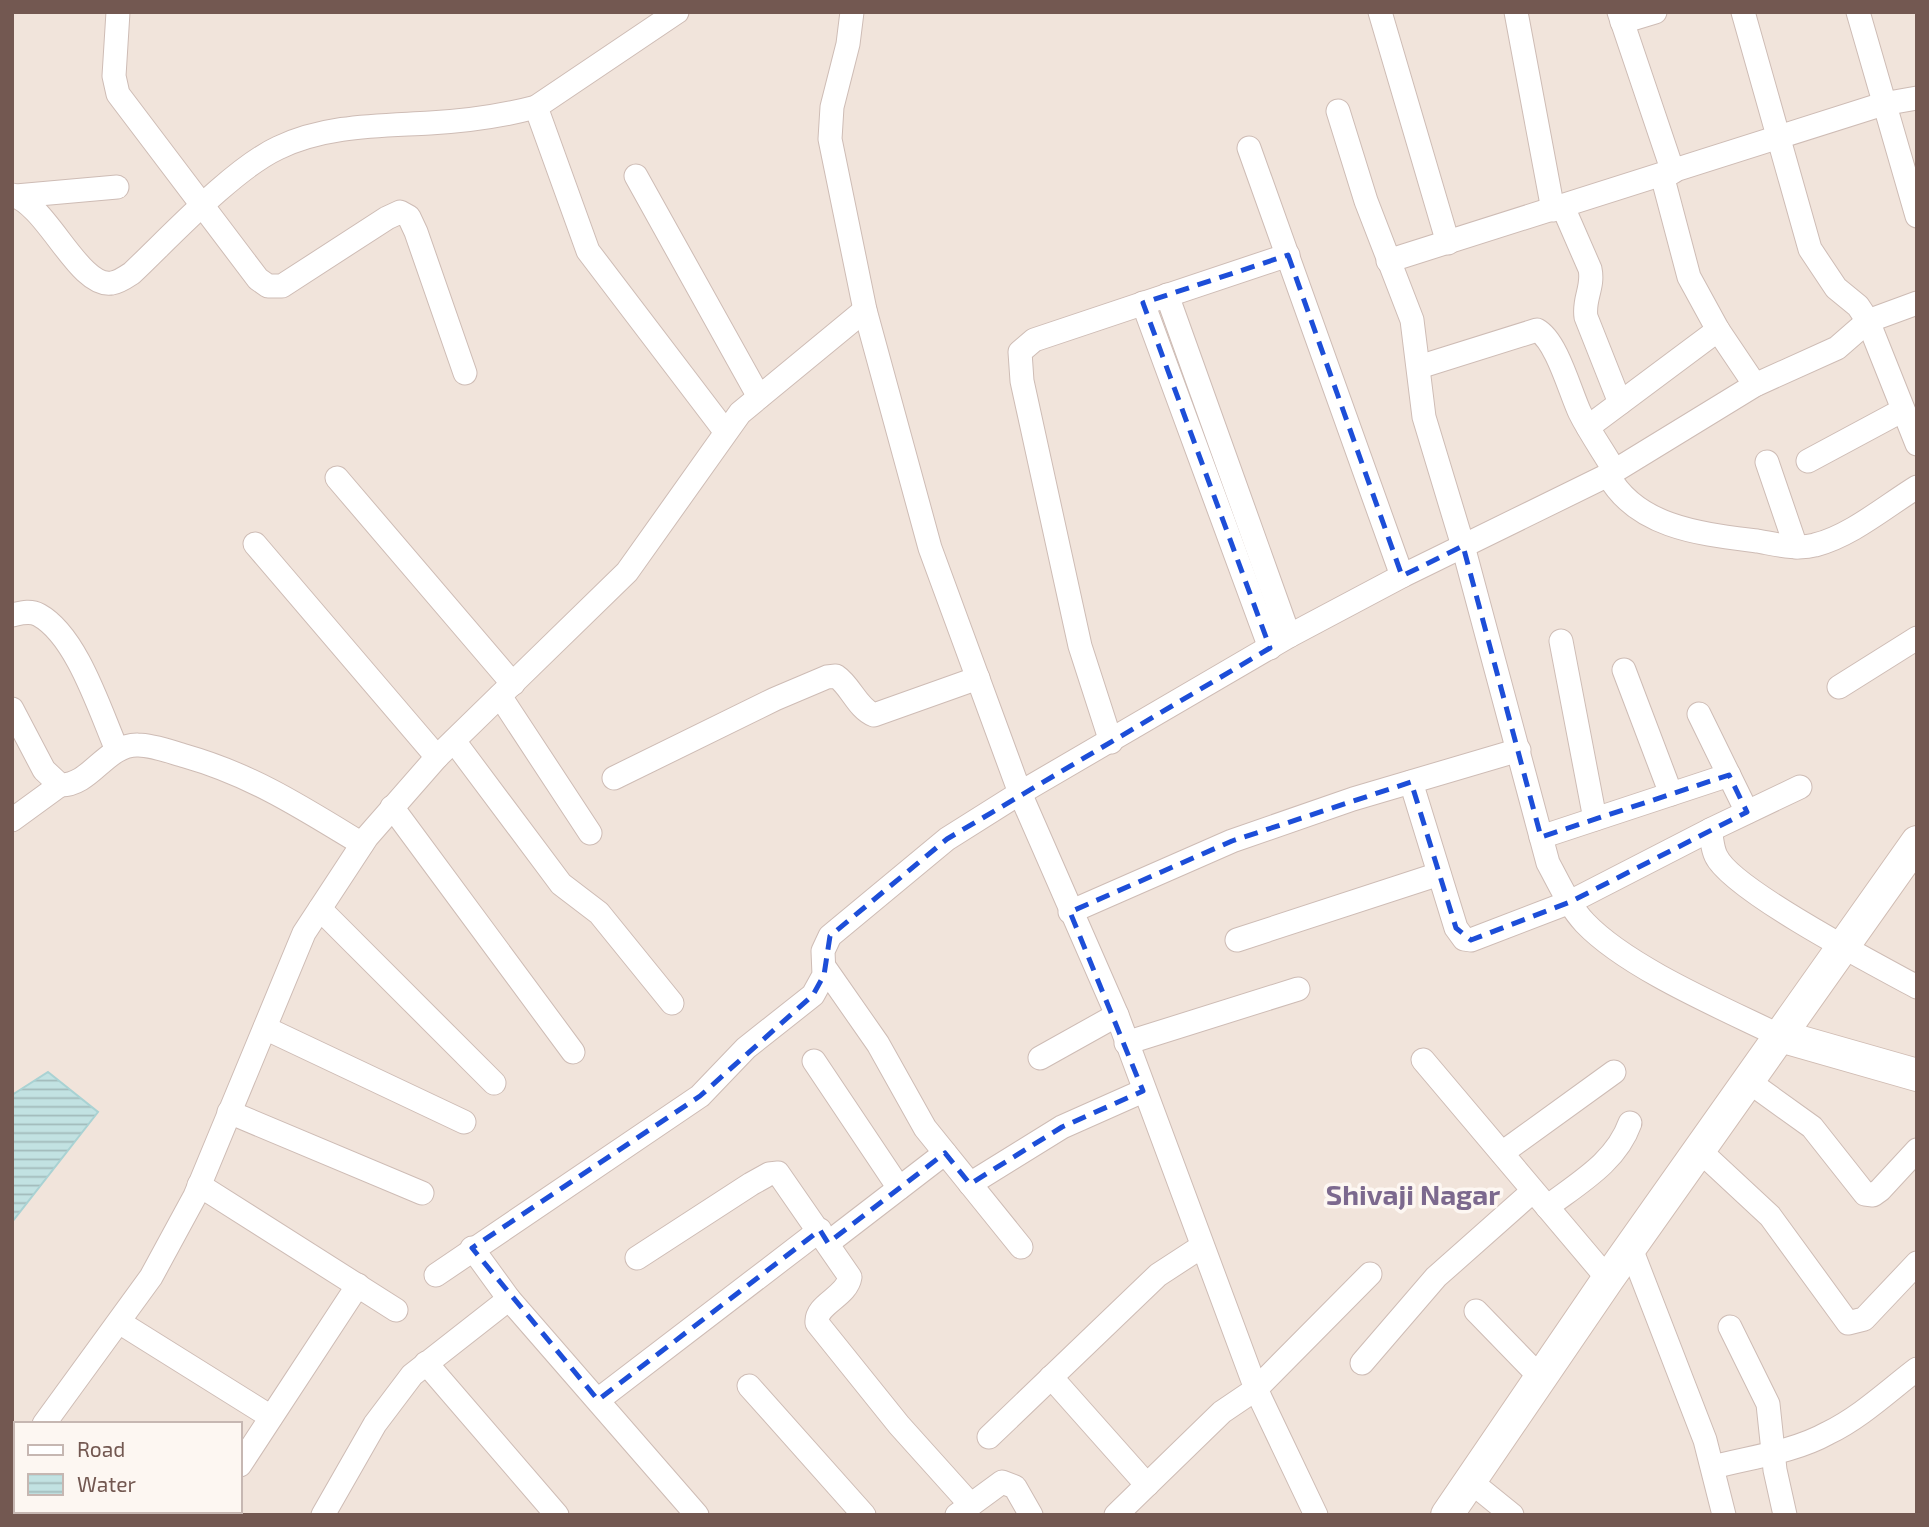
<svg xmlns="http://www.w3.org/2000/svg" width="1929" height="1527" font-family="'Exo 2',sans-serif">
	<defs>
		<pattern id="water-rules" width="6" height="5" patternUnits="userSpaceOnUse" patternTransform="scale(1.75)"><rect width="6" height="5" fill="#c2e2e2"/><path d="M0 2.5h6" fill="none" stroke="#a2baba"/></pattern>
	</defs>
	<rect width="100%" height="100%" fill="#faf3ec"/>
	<path fill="#f1e4db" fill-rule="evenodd" d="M12,12H1917V1515H12ZM16,1424H240V1511H16Z"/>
	<polygon fill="url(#water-rules)" stroke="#a9d2d3" stroke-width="2" points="48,1072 98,1112 12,1222 12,1095"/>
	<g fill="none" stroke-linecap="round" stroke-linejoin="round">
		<defs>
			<g id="street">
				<polyline points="118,12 114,76 118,94 258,279 268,286 282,286 387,218 400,212 409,217 416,232 465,373"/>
				<polyline points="852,12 848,44 832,107 830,139 865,310 930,548 1020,793 1117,1015 1256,1389 1316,1515"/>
				<polyline points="1380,12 1448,243"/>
				<polyline points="1516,12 1553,210"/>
				<polyline points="1619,12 1673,172"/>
				<polyline points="1743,12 1810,249 1836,288 1858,306 1868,321 1917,444"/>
				<polyline points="1858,12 1917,216"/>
				<polyline points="1622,22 1655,12"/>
				<polyline points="536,107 588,251 725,431"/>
				<path d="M1338,111L1366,201L1412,320L1424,417L1463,546L1548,863C1559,883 1569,906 1585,923C1628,968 1723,1008 1780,1036"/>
				<polyline points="1249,148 1402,576"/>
				<polyline points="1662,175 1689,277 1718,330 1755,385"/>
				<polyline points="636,176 759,397"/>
				<path d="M12,195C47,204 79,289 112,283C119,282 126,277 132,273C170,237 233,169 278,148C326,125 379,126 430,123C466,121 502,116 536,107L677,12"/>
				<polyline points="16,196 117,187"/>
				<path d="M1563,207L1590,269C1594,287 1583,299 1586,317L1620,403"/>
				<polyline points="1388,261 1883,104 1917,98"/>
				<polyline points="1167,295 1289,636"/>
				<polyline points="1143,303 1270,648"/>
				<path d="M1419,367L1537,330C1557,341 1570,392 1580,413C1590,433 1603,451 1614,470"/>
				<polyline points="1588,427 1718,330"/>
				<polyline points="1808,461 1903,410"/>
				<polyline points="1767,462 1796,547"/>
				<path d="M1608,475C1637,528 1702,534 1757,541C1775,544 1797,550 1815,545C1851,536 1886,506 1917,487"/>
				<polyline points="337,478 513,684"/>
				<polyline points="255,544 437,757"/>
				<path d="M12,615C21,613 30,610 39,615C77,636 100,711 117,750"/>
				<polyline points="1561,641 1595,819"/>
				<polyline points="1624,670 1671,794"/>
				<polyline points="1839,687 1917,638"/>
				<polyline points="500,696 590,833"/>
				<path d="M12,709L44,770L60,785C91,786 106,744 138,745C153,745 171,752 185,756C252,775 303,808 362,844"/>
				<polyline points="1699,714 1747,812"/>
				<polyline points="454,741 561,884 599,913 672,1003"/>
				<polyline points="1111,742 1080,646 1022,381 1020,352 1034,340 1288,255"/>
				<path d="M614,778L775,699L827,677L836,676C851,686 857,708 874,715L978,678"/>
				<polyline points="1411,782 1456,928 1464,939 1471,940 1570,902 1710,830"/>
				<path d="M1800,787L1710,830C1712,838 1712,848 1716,856C1732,890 1878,966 1917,987"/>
				<polyline points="392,807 573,1052"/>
				<polyline points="12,820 60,785"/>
				<polyline points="1541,837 1729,775"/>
				<polyline points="320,909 494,1083"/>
				<polyline points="1070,912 1232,841 1353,799 1519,750"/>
				<polyline points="1237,940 1439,874"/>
				<polyline points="825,968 878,1044 925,1128 1021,1247"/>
				<polyline points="265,1028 464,1122"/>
				<polyline points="1126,1043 1298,989"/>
				<polyline points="1040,1058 1117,1015"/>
				<polyline points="1423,1060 1608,1279"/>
				<polyline points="814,1061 899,1188"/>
				<polyline points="1748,1081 1812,1127 1865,1194 1873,1195 1880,1190 1917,1150"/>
				<polyline points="229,1112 422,1193"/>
				<polyline points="1699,1150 1770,1216 1848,1323 1864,1319 1917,1263"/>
				<polyline points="1502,1153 1614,1072"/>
				<polyline points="970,1184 1062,1127 1143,1091"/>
				<polyline points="199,1185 396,1310"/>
				<path d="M1547,1207C1580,1182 1616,1162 1630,1123"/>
				<polyline points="828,1243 945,1153"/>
				<polyline points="1630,1246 1705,1440 1724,1515"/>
				<polyline points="472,1248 509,1299 697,1515"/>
				<path d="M637,1258L751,1184L769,1174L778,1173L850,1277C847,1297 815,1304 817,1323L899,1425L970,1504"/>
				<polyline points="436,1275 700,1096 746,1048 813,995 824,975 823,951 830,936 947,839 1020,793 1289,636 1402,576 1608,475 1755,385 1837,348 1868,321 1917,303"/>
				<polyline points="1476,1311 1540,1377"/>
				<polyline points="119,1322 271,1417"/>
				<polyline points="1730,1327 1768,1404 1775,1470 1785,1515"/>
				<polyline points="426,1363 557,1515"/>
				<polyline points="1362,1363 1436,1277 1533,1191"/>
				<polyline points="1051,1377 1147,1485"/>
				<polyline points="749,1386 864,1515"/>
				<polyline points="598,1400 820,1230"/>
				<polyline points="44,1424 151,1277 195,1196 304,933 367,837 437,757 627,572 740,413 865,310"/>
				<polyline points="989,1437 1158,1275 1201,1247"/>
				<polyline points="240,1465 358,1285"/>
				<polyline points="12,1467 16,1462"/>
				<path d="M1713,1467C1751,1457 1794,1452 1828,1433C1861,1417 1888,1391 1917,1369"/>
				<polyline points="1470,1481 1512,1515"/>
				<polyline points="171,1511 178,1515"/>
				<polyline points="208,1515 210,1511"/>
				<polyline points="323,1515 375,1424 412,1375 509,1299"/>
				<polyline points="957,1515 1002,1482 1015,1487 1031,1515"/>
				<polyline points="1116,1515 1222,1412 1256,1389 1370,1274"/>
			</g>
			<g id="secondary">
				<polyline points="1780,1036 1917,1075"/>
				<polyline points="1447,1515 1608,1279 1917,842"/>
			</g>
		</defs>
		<use href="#street" stroke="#cebcb5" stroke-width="25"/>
		<use href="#secondary" stroke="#d0bcb3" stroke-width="34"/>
		<use href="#street" stroke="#fff" stroke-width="23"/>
		<use href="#secondary" stroke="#fff" stroke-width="32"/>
	</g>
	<path fill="none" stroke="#1d4ed8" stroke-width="5" stroke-dasharray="14 9" stroke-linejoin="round" d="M1288,255L1402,576L1463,546L1541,837L1729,775L1747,812L1570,902L1471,940L1456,928L1411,782L1232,841L1070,912L1143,1091L1062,1127L970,1184L945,1153L828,1243L820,1230L598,1400L472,1248L700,1096L813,995L824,975L830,936L947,839L1270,648L1143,303Z"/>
	<g text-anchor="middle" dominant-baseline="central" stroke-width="7" stroke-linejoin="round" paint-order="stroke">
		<g font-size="28" font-weight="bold" fill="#7c698e" stroke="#fdf7f2">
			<text x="1413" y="1194">Shivaji Nagar</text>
		</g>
	</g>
	<rect width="1929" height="1527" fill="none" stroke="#735851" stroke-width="28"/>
	<rect x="14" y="1422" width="228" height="91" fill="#fdf7f2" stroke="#c6b7b2" stroke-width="2"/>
	<rect x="28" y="1445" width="35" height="10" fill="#ffffff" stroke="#c6b7b2" stroke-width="2"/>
	<text x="77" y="1457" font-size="21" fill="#735851">Road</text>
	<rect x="28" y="1474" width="35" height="21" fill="url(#water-rules)" stroke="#c6b7b2" stroke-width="2"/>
	<text x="77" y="1492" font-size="21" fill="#735851">Water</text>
</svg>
